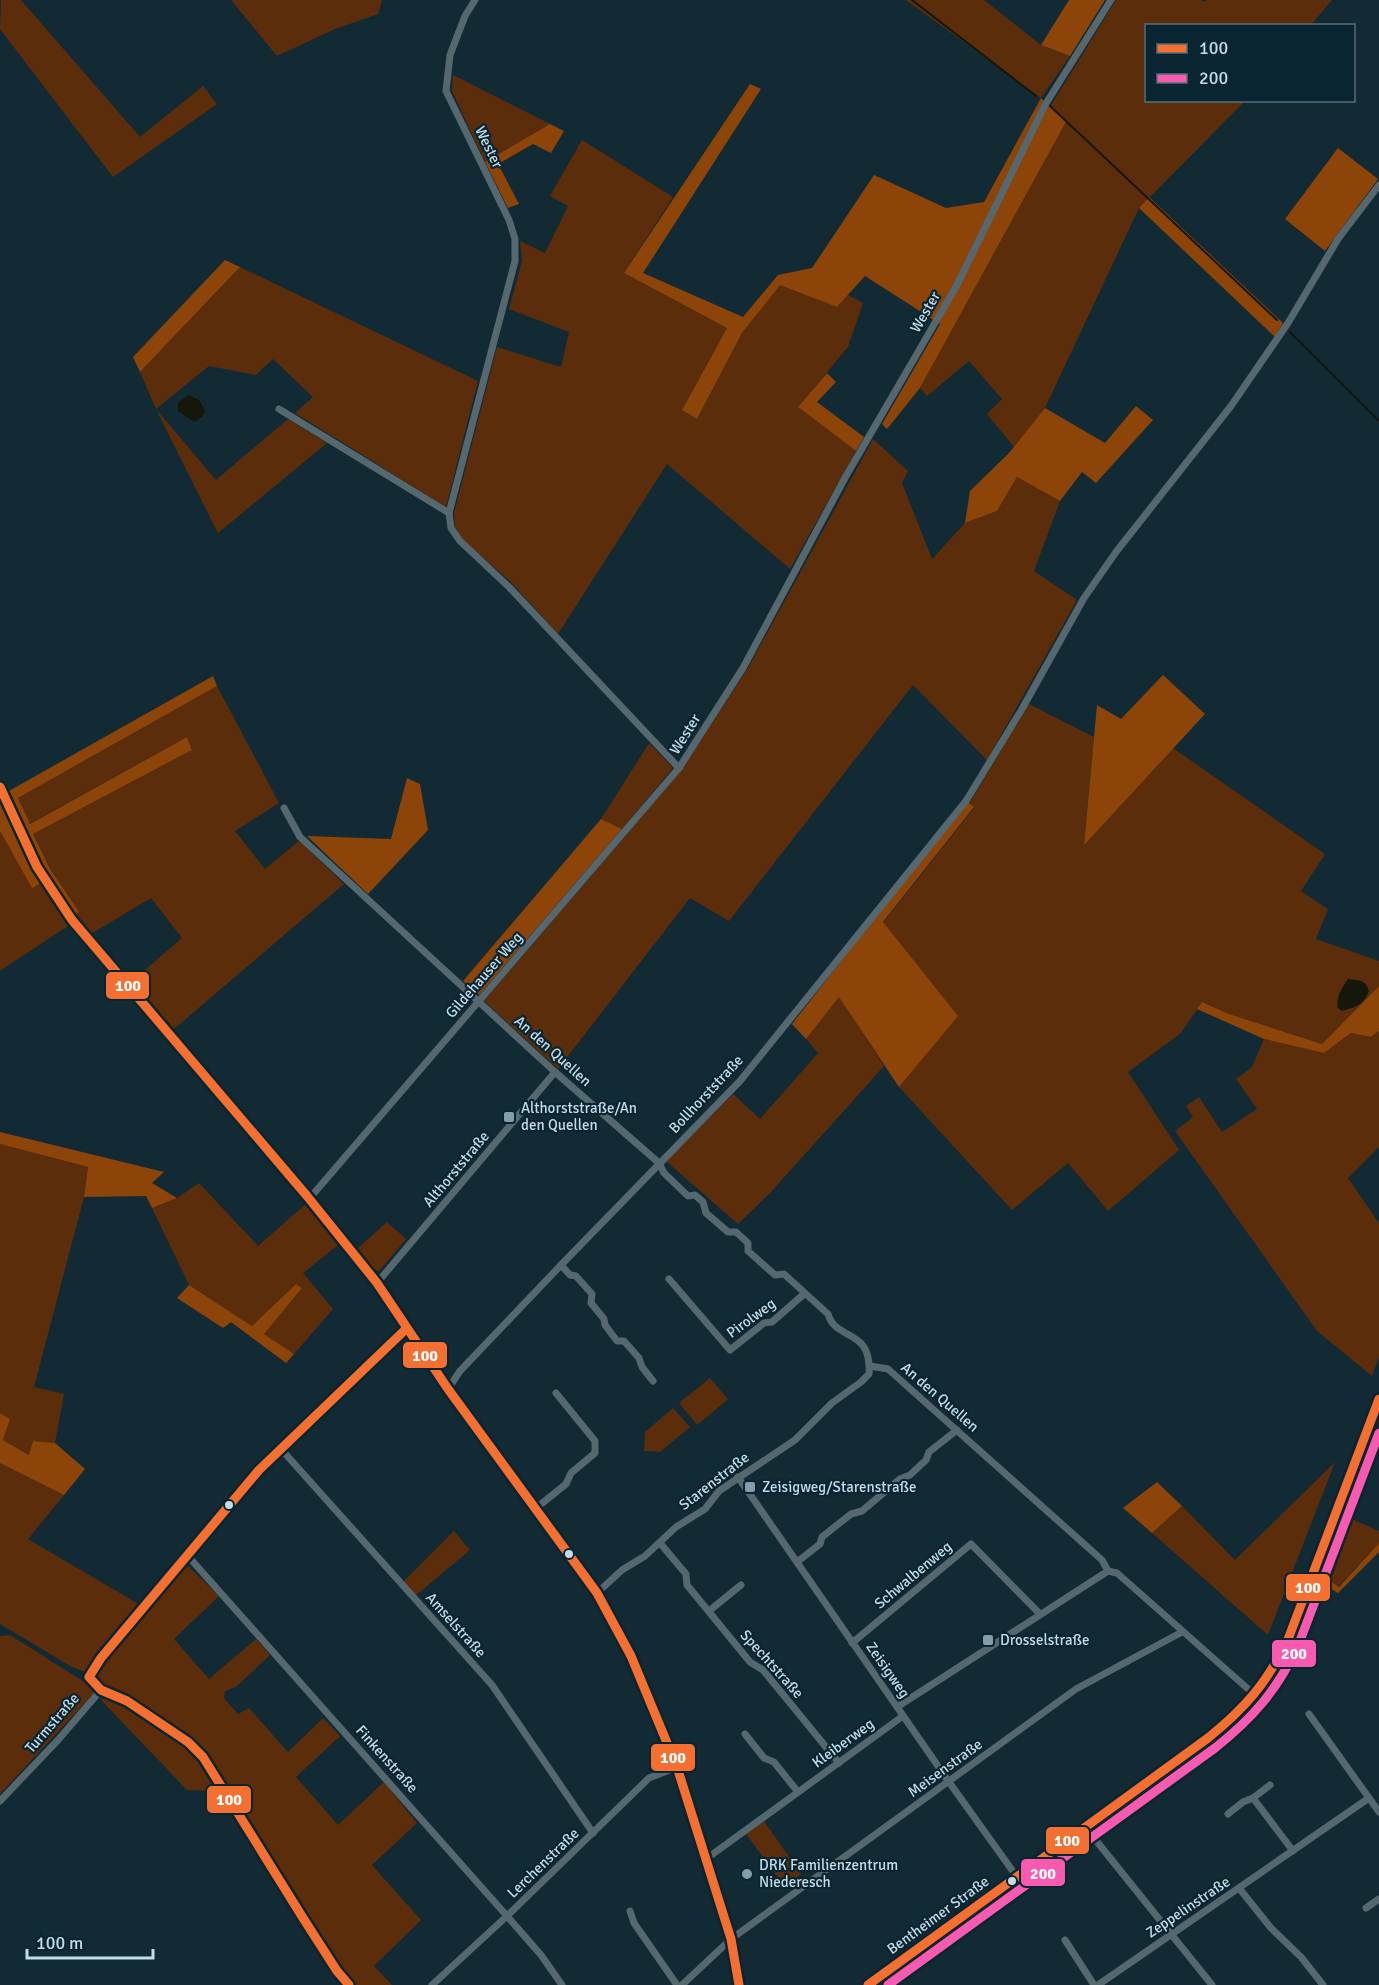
<svg xmlns="http://www.w3.org/2000/svg" width="1379" height="1985" font-family="Signika,sans-serif">
	<rect width="100%" height="100%" fill="#122a33"/>
	<g fill="#5c2d0a">
		<polygon points="1,0 21,0 140,137 203,86 217,104 113,177 0,29"/>
		<polygon points="231,0 382,0 378,14 335,29 277,56"/>
		<polygon points="906,0 984,0 1041,45 1070,56 1041,98"/>
		<polygon points="1116,0 1201,0 1205,2 1207,0 1332,0 1311,25 1146,26 1146,100 1245,101 1139,208 1045,408 1014,447 987,414 1002,399 969,361 927,396 920,388 1066,122 1050,107"/>
		<polygon points="453,75 550,124 485,162 452,91"/>
		<polygon points="582,140 673,197 624,273 727,328 682,410 697,419 742,333 780,284 837,307 848,295 863,303 848,347 798,407 856,451 790,569 667,464 558,634 511,582 464,541 455,527 454,513 497,347 561,367 569,332 509,309 522,261 520,241 545,253 568,206 550,196"/>
		<polygon points="240,267 478,381 446,507 295,413 313,397 273,359 256,375 209,366 156,409 216,480 288,419 327,443 218,533 156,409 140,372"/>
		<polygon points="873,439 908,471 902,483 932,559 965,523 997,511 1017,477 1060,501 1034,571 1077,600 987,760 913,685 729,921 690,898 558,1069 484,1001 683,768 748,668"/>
		<polygon points="217,686 279,803 235,831 265,869 299,841 344,884 174,1029 131,982 182,938 151,898 91,934 73,916 78,913 50,869 33,834 192,750 187,737 29,824 18,798"/>
		<polygon points="1029,704 1094,737 1084,844 1173,748 1325,854 1301,891 1328,909 1316,939 1379,961 1379,986 1322,1044 1229,1014 1202,1002 1181,1033 1128,1072 1179,1150 1108,1211 1068,1163 1012,1210 899,1087 957,1016 883,923 974,808 969,804"/>
		<polygon points="649,743 673,768 622,829 601,819"/>
		<polygon points="0,831 32,887 41,882 68,926 0,971"/>
		<polygon points="839,996 884,1066 771,1192 738,1224 666,1161 733,1094 760,1119 818,1053 806,1039"/>
		<polygon points="1379,1031 1379,1147 1348,1178 1379,1223 1379,1357 1372,1376 1317,1331 1175,1131 1193,1117 1186,1106 1199,1097 1222,1132 1257,1109 1236,1079 1252,1067 1264,1039 1324,1053 1351,1033 1371,1037"/>
		<polygon points="0,1144 88,1167 84,1197 34,1387 64,1394 55,1443 33,1441 30,1455 3,1440 10,1419 0,1413"/>
		<polygon points="199,1183 258,1246 306,1204 338,1245 303,1273 333,1309 294,1354 264,1334 302,1288 296,1284 252,1326 189,1285 152,1208 177,1198"/>
		<polygon points="387,1222 406,1239 379,1271 374,1269 357,1249"/>
		<polygon points="710,1378 728,1399 697,1425 679,1403"/>
		<polygon points="673,1408 690,1427 660,1452 644,1451 645,1432"/>
		<polygon points="1335,1462 1268,1635 1152,1533 1182,1506 1235,1560"/>
		<polygon points="0,1463 64,1495 28,1539 140,1605 96,1655 87,1673 70,1666 0,1624"/>
		<polygon points="1342,1515 1379,1531 1379,1543 1338,1587 1321,1575"/>
		<polygon points="454,1531 470,1550 416,1595 403,1582"/>
		<path d="M187,1565L219,1596L174,1639L209,1679L256,1639L270,1655L236,1687L225,1691L224,1698L238,1714L249,1708L288,1752L323,1718L340,1736L296,1777L338,1825L384,1782L417,1823L372,1865L421,1920L374,1966L392,1985H355L342,1970L208,1756C186,1733 158,1714 130,1698C117,1691 105,1687 94,1677L105,1659Z"/>
		<polygon points="10,1635 86,1683 95,1692 0,1794 0,1636"/>
		<path d="M101,1695C129,1707 179,1735 199,1758C206,1768 211,1781 217,1791L187,1790L102,1701Z"/>
		<polygon points="764,1821 801,1874 785,1887 746,1834"/>
	</g>
	<g fill="#8d4408">
		<polygon points="1069,0 1105,0 1070,56 1041,45"/>
		<polygon points="750,84 761,89 643,273 743,317 778,275 812,268 874,175 946,208 984,202 1041,98 1066,122 920,388 887,429 882,424 940,324 865,276 837,307 780,285 742,333 697,419 682,410 727,328 624,273"/>
		<polygon points="550,124 564,131 551,153 533,144 498,164 519,204 508,208 485,162"/>
		<polygon points="1338,148 1378,179 1325,251 1285,219"/>
		<polygon points="1149,197 1283,323 1275,337 1139,208"/>
		<polygon points="225,260 240,267 140,372 133,357"/>
		<polygon points="827,373 836,382 817,402 864,437 856,451 798,407"/>
		<polygon points="1136,406 1153,420 1096,483 1082,472 1060,501 1017,477 997,511 965,523 970,491 1009,453 1045,408 1105,443"/>
		<polygon points="1163,675 1205,714 1084,845 1097,705 1121,719"/>
		<polygon points="213,676 217,686 18,798 30,824 187,737 192,750 33,834 50,869 79,912 73,916 49,879 32,888 0,831 0,796"/>
		<polygon points="407,778 420,784 428,830 368,894 307,836 391,839"/>
		<polygon points="966,801 974,807 883,922 958,1016 899,1087 839,997 806,1039 792,1024"/>
		<polygon points="601,819 622,829 479,995 463,981"/>
		<polygon points="1379,986 1379,1031 1371,1037 1351,1033 1324,1053 1264,1039 1197,1009 1202,1002 1229,1014 1322,1044"/>
		<polygon points="0,1132 164,1172 152,1183 177,1198 152,1208 146,1196 84,1197 88,1167 0,1144"/>
		<polygon points="296,1284 302,1288 264,1334 294,1354 286,1363 231,1322 223,1328 177,1298 189,1285 252,1326"/>
		<polygon points="0,1413 10,1419 3,1440 29,1455 33,1441 55,1443 85,1469 64,1495 0,1463"/>
		<polygon points="1157,1482 1182,1506 1152,1533 1123,1508"/>
		<polygon points="1379,1543 1379,1552 1338,1593 1318,1581 1321,1575 1339,1587"/>
	</g>
	<g fill="#15170b">
		<polygon points="189,395 199,400 205,411 203,416 194,422 178,411 178,402"/>
		<path d="M1348,979C1358,981 1365,978 1369,991C1364,1005 1356,1007 1342,1011L1338,1008C1336,997 1341,989 1348,979Z"/>
	</g>
	<g fill="none" stroke-linecap="round" stroke-linejoin="round">
		<g stroke="#15170b" stroke-width="2">
			<polyline points="912,0 1036,96"/>
			<polyline points="1049,105 1277,320"/>
			<polyline points="1290,332 1379,421"/>
		</g>
		<g stroke="#556870" stroke-width="7">
			<polyline points="475,0 465,16 450,55 446,91 509,220 515,239 515,261 449,513 451,528 460,541 509,587 679,768"/>
			<polyline points="279,409 449,513"/>
			<polyline points="0,787 37,867 72,920 307,1196 377,1283 448,1389 597,1593 631,1656 677,1767 731,1939 739,1985"/>
			<path d="M284,808L300,837L555,1072L659,1163L664,1173L688,1196L695,1195L703,1202L706,1213L728,1232H736L748,1243V1251L775,1275L784,1274L828,1314C836,1342 872,1327 869,1374L861,1382L832,1403L795,1440L719,1491L705,1509L676,1527L645,1556L622,1570L597,1593"/>
			<polyline points="309,1199 679,768 743,668 846,476 957,285 1045,105 1111,0"/>
			<polyline points="561,1265 570,1275 576,1276 592,1294 591,1303 604,1319 605,1325 617,1341 624,1341 639,1358 642,1367 653,1381"/>
			<polyline points="669,1279 730,1350 764,1323 772,1322 804,1294"/>
			<polyline points="377,1283 555,1072"/>
			<polyline points="870,1366 888,1369 1102,1560 1108,1571 1117,1573 1256,1696"/>
			<polyline points="448,1389 460,1371 561,1265 740,1081 966,801 1022,709 1084,598 1116,552 1231,406 1288,323 1338,239 1379,185"/>
			<polyline points="281,1449 492,1685 593,1833"/>
			<polyline points="738,1477 949,1782 1017,1877"/>
			<polyline points="535,1509 566,1484 571,1473 595,1453 595,1441 556,1393"/>
			<polyline points="660,1543 686,1574 687,1585 750,1662 763,1670 839,1763"/>
			<polyline points="187,1555 507,1916 541,1955 562,1985"/>
			<polyline points="797,1562 820,1544 822,1537 851,1514 862,1511 900,1479 910,1475 926,1460 929,1452 957,1430"/>
			<polyline points="709,1611 741,1585"/>
			<polyline points="852,1643 971,1544 1040,1614"/>
			<polyline points="897,1707 1108,1571"/>
			<polyline points="1309,1714 1379,1812"/>
			<polyline points="745,1734 764,1758 774,1762 798,1792"/>
			<polyline points="1270,1785 1253,1798 1293,1851"/>
			<polyline points="0,1801 58,1740 101,1690"/>
			<polyline points="1228,1814 1243,1802 1253,1798"/>
			<polyline points="1086,1828 1212,1985"/>
			<polyline points="706,1859 903,1716"/>
			<polyline points="1239,1888 1271,1928 1301,1957 1323,1985"/>
			<polyline points="1366,1908 1379,1899"/>
			<polyline points="630,1911 634,1923 677,1985"/>
			<polyline points="1065,1940 1094,1985"/>
			<polyline points="349,1985 337,1971 303,1918 203,1757 188,1742 127,1701 101,1690 89,1677 101,1658 259,1470 407,1328"/>
			<polyline points="432,1985 507,1916 649,1778 677,1767"/>
			<polyline points="682,1985 731,1939 1076,1689 1182,1632"/>
			<polyline points="1098,1985 1369,1798"/>
		</g>
		<path stroke="#536670" stroke-width="10" d="M868,1985L1208,1738C1249,1706 1264,1689 1287,1642L1379,1399"/>
		<defs>
			<g id="bus-1">
				<polyline points="0,787 37,867 72,920 307,1196 377,1283 448,1389 597,1593 631,1656 677,1767 731,1939 739,1985"/>
				<polyline points="349,1985 337,1971 303,1918 203,1757 188,1742 127,1701 101,1690 89,1677 101,1658 259,1470 407,1328"/>
				<path d="M868,1985L1208,1738C1245,1708 1265,1685 1287,1642L1379,1399"/>
			</g>
			<path id="bus-2" d="M888,1985L1215,1748C1253,1718 1277,1690 1298,1646L1379,1433"/>
		</defs>
		<use href="#bus-1" stroke="#092531" stroke-width="14"/>
		<use href="#bus-2" stroke="#092531" stroke-width="14"/>
		<use href="#bus-1" stroke="#f46f30" stroke-width="9"/>
		<use href="#bus-2" stroke="#f75aaf" stroke-width="9"/>
	</g>
	<g fill="#849ea9" stroke="#092531" stroke-width="2">
		<rect x="503" y="1111" width="12" height="12" rx="3"/>
		<rect x="744" y="1481" width="12" height="12" rx="3"/>
		<rect x="982" y="1634" width="12" height="12" rx="3"/>
		<circle cx="747" cy="1874" r="6"/>
	</g>
	<g fill="#c2dce9" stroke="#092531" stroke-width="2">
		<circle cx="229" cy="1505" r="5"/>
		<circle cx="569" cy="1554" r="5"/>
		<circle cx="1012" cy="1881" r="5"/>
	</g>
	<g text-anchor="middle" dominant-baseline="central" stroke-width="4.5" stroke-linejoin="round" paint-order="stroke">
		<g font-size="15" fill="#c2dce9" stroke="#092531">
			<text transform="translate(489 147) rotate(64)">Wester</text>
			<text transform="translate(925 312) rotate(-60)">Wester</text>
			<text transform="translate(685 734) rotate(-58)">Wester</text>
			<text transform="translate(484 975) rotate(-49)">Gildehauser Weg</text>
			<text transform="translate(553 1051) rotate(42)">An den Quellen</text>
			<text transform="translate(706 1094) rotate(-47)">Bollhorststraße</text>
			<text transform="translate(456 1169) rotate(-50)">Althorststraße</text>
			<text transform="translate(751 1318) rotate(-36)">Pirolweg</text>
			<text transform="translate(940 1397) rotate(41)">An den Quellen</text>
			<text transform="translate(714 1481) rotate(-38)">Starenstraße</text>
			<text transform="translate(913 1575) rotate(-40)">Schwalbenweg</text>
			<text transform="translate(456 1625) rotate(48)">Amselstraße</text>
			<text transform="translate(772 1664) rotate(48)">Spechtstraße</text>
			<text transform="translate(888 1670) rotate(55)">Zeisigweg</text>
			<text transform="translate(52 1723) rotate(-49)">Turmstraße</text>
			<text transform="translate(843 1743) rotate(-36)">Kleiberweg</text>
			<text transform="translate(387 1759) rotate(48)">Finkenstraße</text>
			<text transform="translate(945 1768) rotate(-36)">Meisenstraße</text>
			<text transform="translate(543 1863) rotate(-44)">Lerchenstraße</text>
			<text transform="translate(1188 1907) rotate(-34)">Zeppelinstraße</text>
			<text transform="translate(938 1915) rotate(-36)">Bentheimer Straße</text>
		</g>
		<g font-size="15" fill="#c2dce9" stroke="#092531" text-anchor="start">
			<text x="521" y="1108">Althorststraße/An<tspan x="521" dy="17">den Quellen</tspan></text>
			<text x="762" y="1487">Zeisigweg/Starenstraße</text>
			<text x="1000" y="1640">Drosselstraße</text>
			<text x="759" y="1865">DRK Familienzentrum<tspan x="759" dy="17">Niederesch</tspan></text>
		</g>
	</g>
	<g stroke="#092531" stroke-width="2">
		<rect x="105" y="971" width="45" height="29" rx="6" fill="#f46f30"/>
		<rect x="402" y="1341" width="46" height="28" rx="6" fill="#f46f30"/>
		<rect x="1285" y="1573" width="46" height="29" rx="6" fill="#f46f30"/>
		<rect x="1271" y="1639" width="46" height="29" rx="6" fill="#f75aaf"/>
		<rect x="650" y="1743" width="46" height="29" rx="6" fill="#f46f30"/>
		<rect x="206" y="1785" width="46" height="29" rx="6" fill="#f46f30"/>
		<rect x="1045" y="1826" width="45" height="29" rx="6" fill="#f46f30"/>
		<rect x="1020" y="1858" width="46" height="29" rx="6" fill="#f75aaf"/>
	</g>
	<g font-size="16" text-anchor="middle" font-weight="bold" fill="#fff">
		<text x="128" y="991">100</text>
		<text x="425" y="1361">100</text>
		<text x="1308" y="1593">100</text>
		<text x="1294" y="1659">200</text>
		<text x="673" y="1763">100</text>
		<text x="229" y="1805">100</text>
		<text x="1067" y="1846">100</text>
		<text x="1043" y="1879">200</text>
	</g>
	<rect x="1145" y="24" width="210" height="78" fill="#092531" stroke="#536e7b" stroke-width="1.5"/>
	<rect x="1157" y="44" width="30" height="9" fill="#f46f30" stroke="#536e7b" stroke-width="1.5"/>
	<text x="1199" y="54" font-size="18" fill="#c2dce9">100</text>
	<rect x="1157" y="74" width="30" height="9" fill="#f75aaf" stroke="#536e7b" stroke-width="1.5"/>
	<text x="1199" y="84" font-size="18" fill="#c2dce9">200</text>
	<path d="M27 1949v9h126v-9" fill="none" stroke="#c2dce9" stroke-width="3"/>
	<text x="36" y="1949" font-size="18" fill="#c2dce9" stroke="#092531" stroke-width="4.5" paint-order="stroke">100 m</text>
</svg>
